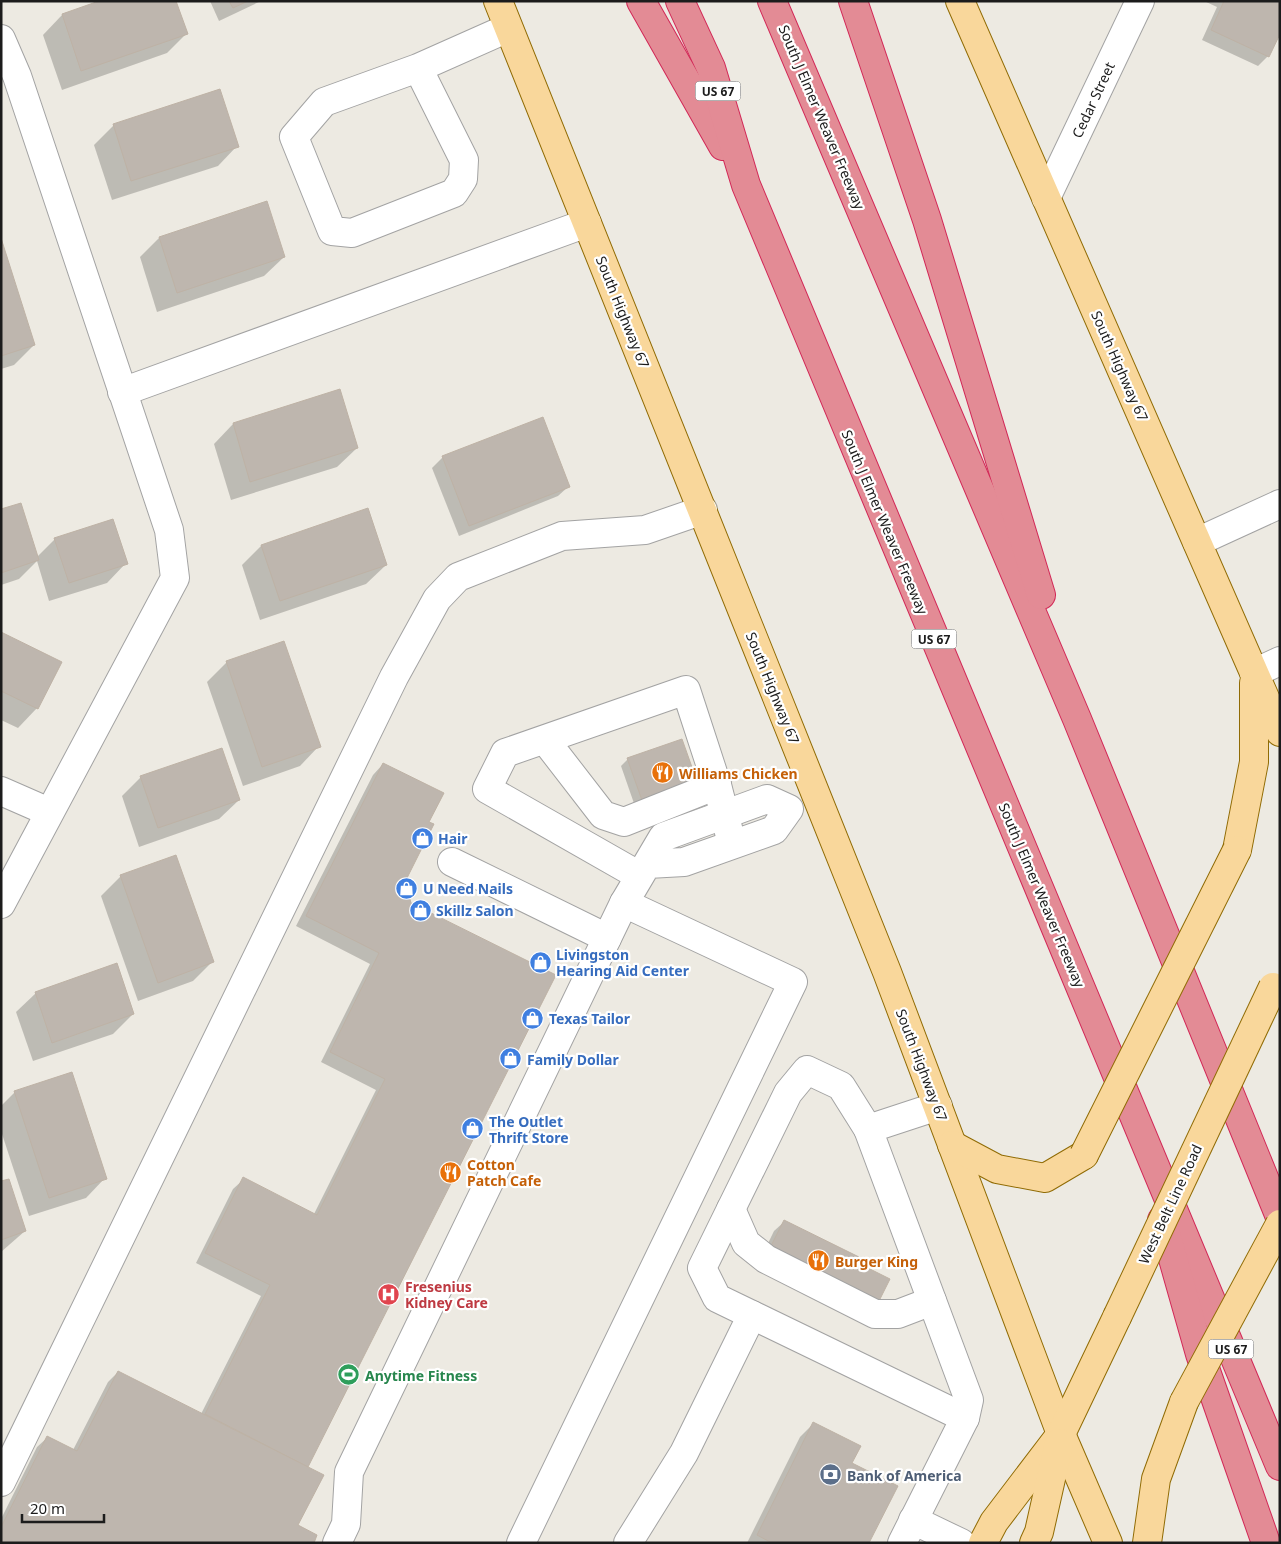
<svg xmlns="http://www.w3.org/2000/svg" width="1281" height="1544" font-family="'Noto Sans',sans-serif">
	<rect width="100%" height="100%" fill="#edeae2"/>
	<g fill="#0003">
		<polygon points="103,1 186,34 167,53 62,90 43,35 62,15"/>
		<polygon points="210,1 261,1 219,21"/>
		<polygon points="1204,1 1280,1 1268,56 1258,66 1202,40 1217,7"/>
		<polygon points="114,125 237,146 218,166 112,200 94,145"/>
		<polygon points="266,202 284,257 264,276 157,312 140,257 159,238"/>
		<polygon points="1,242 34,345 14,365 1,369"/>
		<polygon points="339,391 357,448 337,467 231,500 214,444 233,424"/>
		<polygon points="542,418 569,486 558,496 459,536 432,468 442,458"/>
		<polygon points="367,510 386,565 366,584 260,620 242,565 261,546"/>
		<polygon points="1,511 37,557 55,539 126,563 107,583 49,601 37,561 19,579 1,585"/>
		<polygon points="1,634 37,708 18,728 1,720"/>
		<polygon points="227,662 319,746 300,766 243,786 207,682"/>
		<polygon points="682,740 637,812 621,766 628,759"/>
		<polygon points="383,764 403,882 410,904 554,976 307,1467 1,1543 1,1519 37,1447 48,1437 73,1450 108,1382 118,1372 201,1414 261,1296 196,1263 233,1189 244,1179 314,1214 376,1090 321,1062 370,964 296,926 373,775"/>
		<polygon points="141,777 239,800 219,819 139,847 122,796"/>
		<polygon points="175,857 212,962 193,981 138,1001 101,896 120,877"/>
		<polygon points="36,993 133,1014 113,1034 33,1061 16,1012"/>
		<polygon points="15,1092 105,1178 86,1198 29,1216 1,1131 1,1106"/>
		<polygon points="1,1183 25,1231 1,1252"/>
		<polygon points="785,1221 857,1258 759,1262 774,1231"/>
		<polygon points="813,1424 851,1464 868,1543 747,1543 800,1437"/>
	</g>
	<g fill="#beb6ae" stroke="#beb2a5">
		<polygon points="99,1 176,1 188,34 81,71 62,14"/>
		<polygon points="229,1 248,1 233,8"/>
		<polygon points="1224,1 1280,1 1280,34 1269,57 1211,30"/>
		<polygon points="220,89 239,147 131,181 113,124"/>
		<polygon points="267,201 285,257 177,293 159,237"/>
		<polygon points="1,238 35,345 1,356"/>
		<polygon points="340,389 358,448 250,482 233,423"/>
		<polygon points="543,417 570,487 469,526 442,456"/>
		<polygon points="21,503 39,560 1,573 1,509"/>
		<polygon points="368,508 387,565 280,601 261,545"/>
		<polygon points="113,519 128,564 69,583 54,538"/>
		<polygon points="1,632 62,662 38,709 1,691"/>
		<polygon points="284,641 321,747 262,767 226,661"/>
		<polygon points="682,739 699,787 644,806 627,758"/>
		<polygon points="222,748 240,800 158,828 140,776"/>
		<polygon points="383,763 444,793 429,822 434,824 405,882 411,903 556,975 308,1467 205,1414 270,1285 205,1253 243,1177 317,1215 385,1079 330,1052 379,953 306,916"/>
		<polygon points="176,855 214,962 158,983 120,875"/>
		<polygon points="117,963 134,1014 52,1043 35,992"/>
		<polygon points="72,1072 107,1179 49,1198 14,1091"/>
		<polygon points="9,1179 26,1231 1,1240 1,1181"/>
		<polygon points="784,1220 859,1257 856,1262 890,1279 877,1305 768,1252"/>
		<polygon points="118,1371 324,1475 298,1525 317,1535 314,1543 1,1543 1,1527 47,1436 77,1451"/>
		<polygon points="813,1422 861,1446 852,1463 898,1486 869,1543 772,1543 757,1535"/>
	</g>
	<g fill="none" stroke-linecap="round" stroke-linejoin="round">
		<defs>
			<g id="minor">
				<polyline points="1,39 17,76 169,530 175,578 1,904"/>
				<polyline points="418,68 324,102 294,137 332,231 352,233 454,193 463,179 464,160 418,68 508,28"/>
				<polyline points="1046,198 1140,1"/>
				<polyline points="122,392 587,223"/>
				<polyline points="1197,542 1280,504"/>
				<polyline points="1254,673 1280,661"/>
				<polyline points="545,740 603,815 624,822 717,785"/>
				<polyline points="1,791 49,812"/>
				<polyline points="452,862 607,938"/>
				<polyline points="638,875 487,789 505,753 686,690 717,785 729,832"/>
				<polyline points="868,1129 969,1400 965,1418"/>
				<polyline points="731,1209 746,1243 766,1259 875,1314 898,1314 932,1301"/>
				<polyline points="1,1482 394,677 437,599 458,577 562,536 645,530 703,510"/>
				<polyline points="913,1520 961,1543"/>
				<polyline points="337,1543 346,1524 349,1472 624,903"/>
				<polyline points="521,1543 793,982 624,903 663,837 767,799 789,809 774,830 684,862 648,864"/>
				<polyline points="628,1543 684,1453 752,1315"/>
				<polyline points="902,1543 965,1418 717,1298 702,1268 788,1093 807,1070 841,1086 868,1129 938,1106"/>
			</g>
			<g id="major">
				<polyline points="498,1 887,972 1061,1434 1108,1543"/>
				<polyline points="960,1 1280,732"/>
				<polyline points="1237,850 1254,762 1254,683"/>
				<polyline points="952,1145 997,1169 1045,1178 1084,1155"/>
				<polyline points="983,1543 994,1522 1061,1434 1117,1317"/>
				<polyline points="1034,1543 1039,1532 1059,1443"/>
				<polyline points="1147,1543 1156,1479 1184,1402"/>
			</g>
			<g id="highway">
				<polyline points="641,1 723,146"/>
				<polyline points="680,1 711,68 746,185 1280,1466"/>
				<polyline points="772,1 1077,719 1280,1217"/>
				<polyline points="853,1 927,220 1041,595"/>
				<polyline points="1162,1220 1200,1354 1266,1543"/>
			</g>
		</defs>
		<use href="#minor" stroke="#a3a3a3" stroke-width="30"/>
		<use href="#major" stroke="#906b04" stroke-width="30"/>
		<use href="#highway" stroke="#d22857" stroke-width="30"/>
		<use href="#minor" stroke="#fff" stroke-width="28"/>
		<use href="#major" stroke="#f9d79b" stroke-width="28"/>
		<use href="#highway" stroke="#e38b95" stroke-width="28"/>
		<defs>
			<g id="major-bridge">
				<polyline points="1084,1155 1237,850"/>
				<polyline points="1117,1317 1273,987"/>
				<polyline points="1184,1402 1280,1224"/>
			</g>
		</defs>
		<use href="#major-bridge" stroke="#906b04" stroke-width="30" stroke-linecap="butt"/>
		<use href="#major-bridge" stroke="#f9d79b" stroke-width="28"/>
	</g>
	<defs>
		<symbol id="restaurant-disc" viewBox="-11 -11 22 22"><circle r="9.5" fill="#e8710a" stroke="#fff"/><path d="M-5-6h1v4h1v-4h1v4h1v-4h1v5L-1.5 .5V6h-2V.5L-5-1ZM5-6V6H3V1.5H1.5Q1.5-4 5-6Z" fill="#fff"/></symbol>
		<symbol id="shop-disc" viewBox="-11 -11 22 22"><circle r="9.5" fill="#3f7fe0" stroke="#fff"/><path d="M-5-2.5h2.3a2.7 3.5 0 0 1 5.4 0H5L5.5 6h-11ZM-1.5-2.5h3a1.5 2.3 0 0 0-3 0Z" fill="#fff"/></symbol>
		<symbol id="hospital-disc" viewBox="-11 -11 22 22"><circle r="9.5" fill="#e0444e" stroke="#fff"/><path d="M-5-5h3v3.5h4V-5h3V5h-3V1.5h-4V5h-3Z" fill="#fff"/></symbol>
		<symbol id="stadium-disc" viewBox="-11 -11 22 22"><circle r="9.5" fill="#2e9e5b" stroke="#fff"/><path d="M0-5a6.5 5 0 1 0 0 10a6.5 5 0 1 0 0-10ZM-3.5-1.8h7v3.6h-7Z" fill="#fff"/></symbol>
		<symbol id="bank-disc" viewBox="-11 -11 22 22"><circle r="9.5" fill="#5c6f8a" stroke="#fff"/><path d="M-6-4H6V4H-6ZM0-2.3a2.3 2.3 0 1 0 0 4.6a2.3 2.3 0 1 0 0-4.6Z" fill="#fff"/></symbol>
	</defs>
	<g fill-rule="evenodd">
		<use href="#restaurant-disc" x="650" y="760" width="25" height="25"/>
		<use href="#shop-disc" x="410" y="826" width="25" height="25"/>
		<use href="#shop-disc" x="394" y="876" width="25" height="25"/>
		<use href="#shop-disc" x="408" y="898" width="25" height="25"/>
		<use href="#shop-disc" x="528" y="950" width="25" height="25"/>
		<use href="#shop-disc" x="520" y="1006" width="25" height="25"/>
		<use href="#shop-disc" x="498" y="1046" width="25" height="25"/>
		<use href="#shop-disc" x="460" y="1116" width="25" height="25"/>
		<use href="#restaurant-disc" x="438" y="1160" width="25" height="25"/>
		<use href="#restaurant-disc" x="806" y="1248" width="25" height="25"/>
		<use href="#hospital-disc" x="376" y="1282" width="25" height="25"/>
		<use href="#stadium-disc" x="336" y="1362" width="25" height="25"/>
		<use href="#bank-disc" x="818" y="1462" width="25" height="25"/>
	</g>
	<g text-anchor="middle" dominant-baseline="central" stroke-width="4.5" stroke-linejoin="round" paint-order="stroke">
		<g fill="#fff" stroke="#606060" stroke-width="1">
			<rect x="695.5" y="81.5" width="45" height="19" rx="4"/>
			<rect x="911.5" y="629.5" width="45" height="19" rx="4"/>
			<rect x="1208.5" y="1339.5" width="45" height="19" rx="4"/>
		</g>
		<g font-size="12" font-weight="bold" fill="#1c1c1c">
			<text x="718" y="91">US 67</text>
			<text x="934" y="639">US 67</text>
			<text x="1231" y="1349">US 67</text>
		</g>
		<g font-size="14" fill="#1c1c1c" stroke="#fff">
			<text transform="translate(1093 100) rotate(-65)">Cedar Street</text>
			<text transform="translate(822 117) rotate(67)">South J Elmer Weaver Freeway</text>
			<text transform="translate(623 312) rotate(68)">South Highway 67</text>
			<text transform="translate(1120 366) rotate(66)">South Highway 67</text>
			<text transform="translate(885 522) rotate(67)">South J Elmer Weaver Freeway</text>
			<text transform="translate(773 688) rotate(68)">South Highway 67</text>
			<text transform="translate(1042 895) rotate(67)">South J Elmer Weaver Freeway</text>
			<text transform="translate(922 1065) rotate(69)">South Highway 67</text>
			<text transform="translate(1170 1204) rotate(-65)">West Belt Line Road</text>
		</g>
		<g font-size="14" font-weight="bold" fill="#c56008" stroke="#fff" text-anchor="start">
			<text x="679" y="773">Williams Chicken</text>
			<text x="467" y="1164">Cotton<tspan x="467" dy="16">Patch Cafe</tspan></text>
			<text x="835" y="1261">Burger King</text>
		</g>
		<g font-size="14" font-weight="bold" fill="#366cbe" stroke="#fff" text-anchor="start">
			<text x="438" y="838">Hair</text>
			<text x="423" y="888">U Need Nails</text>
			<text x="436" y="910">Skillz Salon</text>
			<text x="556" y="954">Livingston<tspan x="556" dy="16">Hearing Aid Center</tspan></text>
			<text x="549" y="1018">Texas Tailor</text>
			<text x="527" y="1059">Family Dollar</text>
			<text x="489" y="1121">The Outlet<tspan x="489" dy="16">Thrift Store</tspan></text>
		</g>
		<g font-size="14" font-weight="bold" fill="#be3a42" stroke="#fff" text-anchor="start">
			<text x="405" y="1286">Fresenius<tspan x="405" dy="16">Kidney Care</tspan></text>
		</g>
		<g font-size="14" font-weight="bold" fill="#27864d" stroke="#fff" text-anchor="start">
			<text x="365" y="1375">Anytime Fitness</text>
		</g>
		<g font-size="14" font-weight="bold" fill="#4e5e75" stroke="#fff" text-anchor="start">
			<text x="847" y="1475">Bank of America</text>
		</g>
	</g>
	<rect width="1281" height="1544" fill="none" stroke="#1c1c1c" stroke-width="5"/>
	<path d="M22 1514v8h82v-8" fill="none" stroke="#1c1c1c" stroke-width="2.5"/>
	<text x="30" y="1514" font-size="15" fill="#1c1c1c" stroke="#ffffff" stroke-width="4" paint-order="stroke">20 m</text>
</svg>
